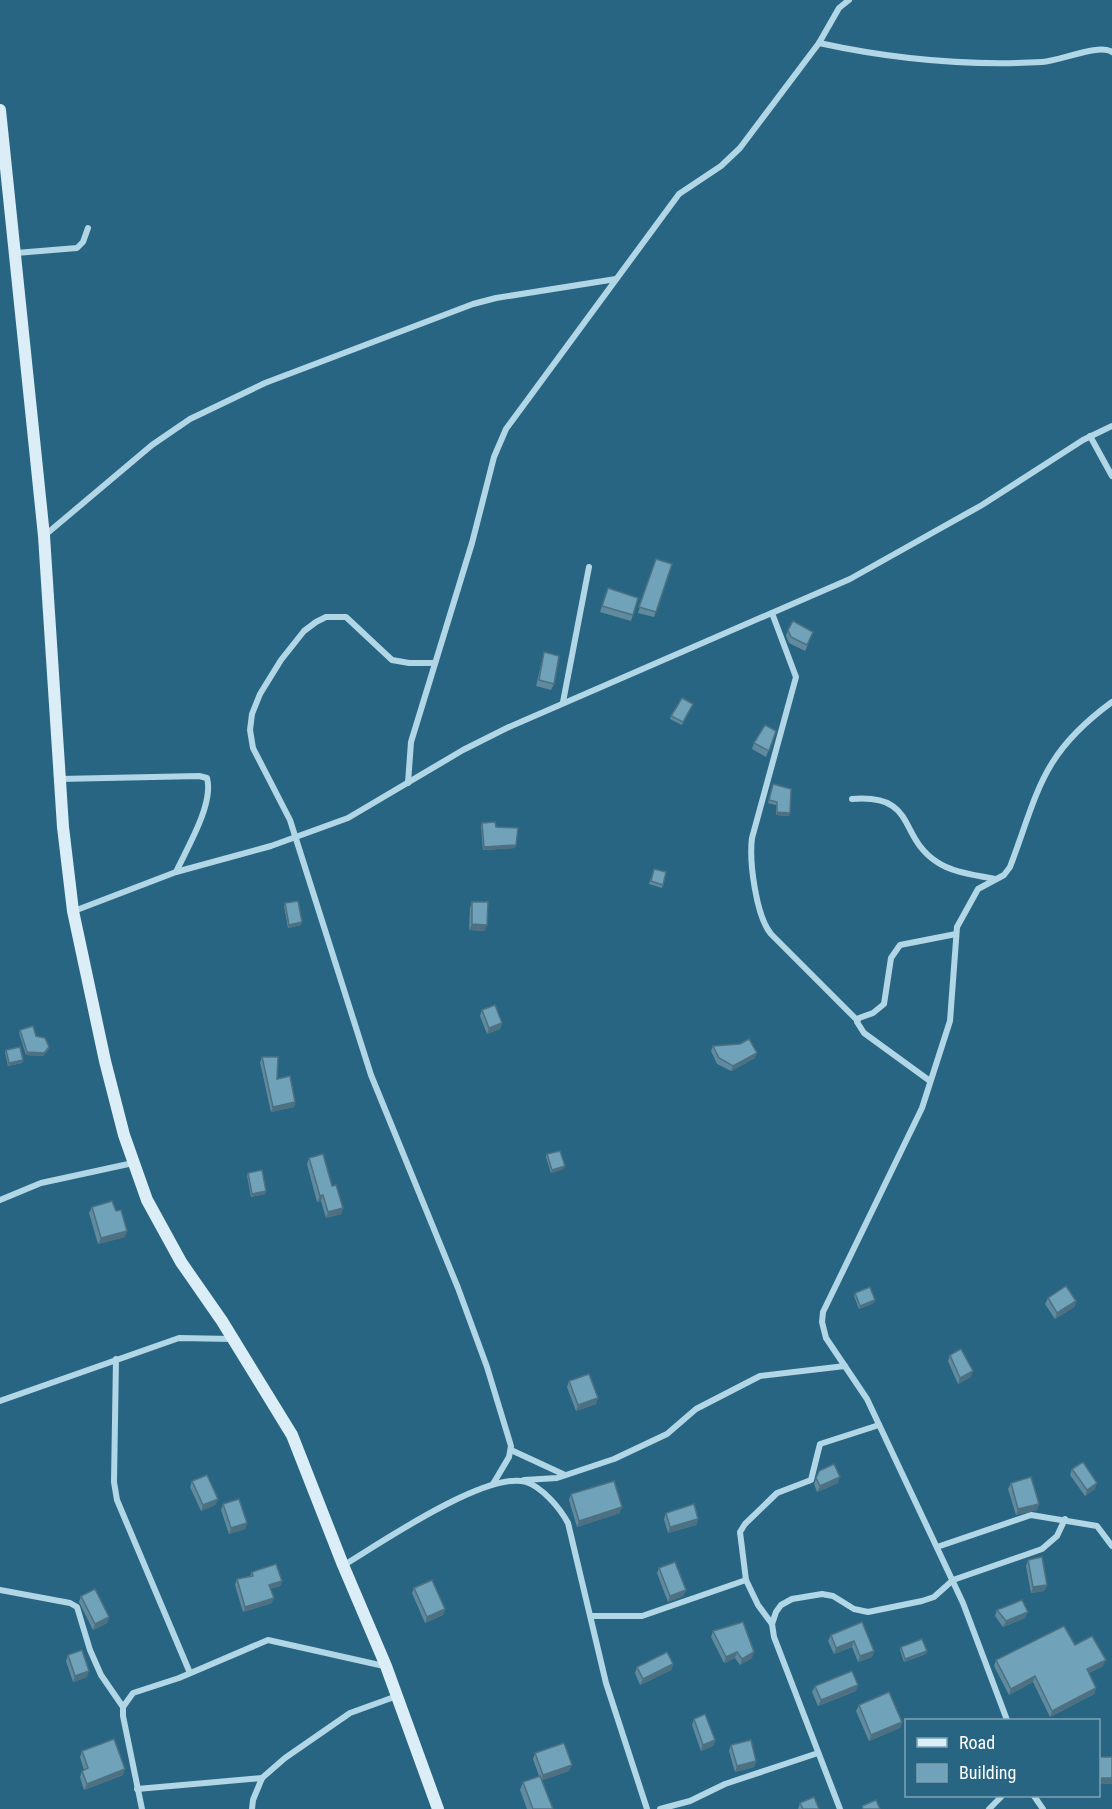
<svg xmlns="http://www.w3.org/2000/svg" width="1112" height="1809" font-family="'Roboto Condensed',sans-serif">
	<rect width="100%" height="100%" fill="#286582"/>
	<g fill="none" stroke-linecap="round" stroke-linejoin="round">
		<g stroke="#b1d6e6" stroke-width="6">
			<path d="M819,43C892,59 968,66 1042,62C1061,61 1099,43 1112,52"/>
			<polyline points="16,253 77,248 83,242 88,228"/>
			<polyline points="1090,436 1112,476"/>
			<polyline points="44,536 152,445 190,419 265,383 473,304 496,298 616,279"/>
			<path d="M772,613L796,677L752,838C749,861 756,916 771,934L857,1020"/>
			<polyline points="435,663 409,663 392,660 346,617 326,617 316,622 304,631 281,660 260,694 252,714 250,730 253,748 290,820 371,1075 458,1288 487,1367 511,1446 509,1457 493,1484"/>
			<polyline points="563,702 589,567"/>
			<path d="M60,779L199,776L207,778C214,804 187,848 176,872"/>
			<polyline points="408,783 411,742 472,543 494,457 506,429 679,194 721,166 740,148 819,43 839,8 849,0"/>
			<path d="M852,799C918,794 897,836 937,862C953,873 977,875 995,879"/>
			<polyline points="74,911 176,872 271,846 348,818 463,750 509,727 850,579 982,505 1083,440 1112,426"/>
			<polyline points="930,1081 864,1033 857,1022 859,1018 873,1013 884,1004 891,958 900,945 956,934"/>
			<polyline points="0,1200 41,1183 133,1163"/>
			<polyline points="116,1359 114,1482 117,1500 190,1673"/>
			<polyline points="0,1401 179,1338 232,1339"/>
			<polyline points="511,1450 565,1475"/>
			<polyline points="524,1480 557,1478 614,1459 667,1434 696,1409 760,1376 845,1366"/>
			<polyline points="937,1547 1031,1515 1097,1526 1112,1546"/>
			<path d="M344,1565C379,1544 487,1470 526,1482C542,1487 560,1508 568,1523L606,1683L647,1809"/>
			<polyline points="0,1590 70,1603 77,1607 90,1650 101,1675 123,1707"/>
			<polyline points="591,1616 642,1616 746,1580"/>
			<polyline points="772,1624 758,1605 746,1580 740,1532 745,1524 777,1493 811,1480 820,1444 879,1425"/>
			<path d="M1007,1720L963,1603L867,1399L826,1338L822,1322L823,1312L922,1108L950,1021L957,927L978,889L1004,875L1010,867C1039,790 1041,754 1112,702"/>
			<polyline points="137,1789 262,1778"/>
			<polyline points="1034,1796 1043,1809"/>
			<polyline points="142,1809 123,1716 123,1707 133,1693 179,1678 268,1640 384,1666"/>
			<polyline points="252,1809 253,1800 262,1778 285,1758 350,1713 397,1696"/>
			<polyline points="660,1809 690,1801 725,1784 818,1753"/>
			<polyline points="840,1809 774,1637 772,1624 776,1612 781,1605 792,1599 822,1594 833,1596 854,1609 868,1612 922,1601 934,1597 953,1580 1042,1549 1057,1536 1065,1519"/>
			<polyline points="989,1809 1002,1796"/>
		</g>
		<polyline stroke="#dbedf6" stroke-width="12" points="0,110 44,536 63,827 73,911 105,1061 124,1135 147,1200 181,1262 222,1321 292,1435 343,1565 386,1666 438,1809"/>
	</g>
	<g fill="#608b9f">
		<polygon points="656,559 672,564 654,617 638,613"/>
		<polygon points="608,588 638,598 631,621 600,612"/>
		<polygon points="788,630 811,638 805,651 789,643 786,636"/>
		<polygon points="544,652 554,684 551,690 536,686"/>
		<polygon points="693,704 682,725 670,719 671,716"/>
		<polygon points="776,731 766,757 752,749 754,743"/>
		<polygon points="773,784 790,813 789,816 776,815 776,805 768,803"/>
		<polygon points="482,823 496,827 515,848 483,850 481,826"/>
		<polygon points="654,869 666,872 662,888 649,884"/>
		<polygon points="472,902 485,931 469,930 470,908"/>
		<polygon points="285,903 301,925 288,928 284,906"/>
		<polygon points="482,1010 502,1023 500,1029 487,1034 480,1016"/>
		<polygon points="20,1030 36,1036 49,1047 48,1050 43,1056 26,1055 19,1033"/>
		<polygon points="713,1046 755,1058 731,1071 717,1064 711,1051"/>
		<polygon points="6,1050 23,1060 22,1063 8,1066 5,1053"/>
		<polygon points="262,1057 277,1079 295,1102 294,1107 271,1112 260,1062"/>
		<polygon points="547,1154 565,1166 563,1169 551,1173 546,1157"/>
		<polygon points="309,1158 332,1186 343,1208 341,1214 326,1218 321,1201 317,1202 307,1164"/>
		<polygon points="248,1173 265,1194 251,1197 247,1176"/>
		<polygon points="92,1207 125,1237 98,1244 89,1213"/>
		<polygon points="855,1293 874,1303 859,1309 854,1296"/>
		<polygon points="1048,1298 1076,1301 1074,1307 1055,1319 1045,1304"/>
		<polygon points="950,1355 971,1377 958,1384 948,1361"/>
		<polygon points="569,1381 596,1404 576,1411 567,1387"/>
		<polygon points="1072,1469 1095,1489 1085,1496 1070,1475"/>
		<polygon points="819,1471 838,1483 817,1492 814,1484"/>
		<polygon points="192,1481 218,1499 215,1505 201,1511 190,1487"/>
		<polygon points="1011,1483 1039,1504 1037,1510 1016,1515 1008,1489"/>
		<polygon points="571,1494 620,1513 577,1527 569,1500"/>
		<polygon points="223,1504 247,1523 245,1529 229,1534 221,1510"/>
		<polygon points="666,1513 698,1519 696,1525 668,1533 664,1519"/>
		<polygon points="1028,1560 1047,1585 1044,1591 1031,1593 1026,1566"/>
		<polygon points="659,1568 686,1590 683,1596 668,1602 657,1573"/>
		<polygon points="252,1572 282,1581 280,1586 270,1589 272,1603 243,1612 235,1585 237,1579 250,1576"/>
		<polygon points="414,1588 445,1609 443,1615 425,1623 412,1593"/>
		<polygon points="81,1596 109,1617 107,1623 93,1630 79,1602"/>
		<polygon points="997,1610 1025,1618 1003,1627 995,1616"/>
		<polygon points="862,1622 874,1651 872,1657 858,1662 852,1647 834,1654 828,1641 831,1635"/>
		<polygon points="713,1631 752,1658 740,1665 735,1658 724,1663 711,1637"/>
		<polygon points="1075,1645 1103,1666 1089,1673 1096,1688 1094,1694 1050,1717 1033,1682 1009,1695 994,1666 996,1660"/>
		<polygon points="901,1647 926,1654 904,1662 900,1650"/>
		<polygon points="68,1655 87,1677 73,1682 66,1661"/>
		<polygon points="673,1664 671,1670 640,1685 635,1673 637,1667"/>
		<polygon points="815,1686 856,1691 818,1706 812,1692"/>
		<polygon points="859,1705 902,1722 900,1728 869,1741 856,1711"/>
		<polygon points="694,1719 715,1740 713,1746 701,1751 692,1725"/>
		<polygon points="731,1745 756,1761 754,1767 735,1772 729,1751"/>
		<polygon points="82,1751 123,1775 84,1790 80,1777 82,1771 84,1770 80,1757"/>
		<polygon points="535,1753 569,1771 542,1780 553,1809 527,1809 520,1790 523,1782 539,1776 533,1759"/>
		<polygon points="800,1803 819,1809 798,1809"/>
	</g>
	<g fill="#4e7182">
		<polygon points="777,812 790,813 789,816 776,815"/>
		<polygon points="516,845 515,848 483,850 484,847"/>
		<polygon points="302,922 301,925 288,928 289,925"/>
		<polygon points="472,924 487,925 485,931 469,930"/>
		<polygon points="502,1023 500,1029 487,1034 489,1028"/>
		<polygon points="49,1047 48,1050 43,1056 26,1055 27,1052"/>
		<polygon points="757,1053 755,1058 731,1071 733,1066"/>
		<polygon points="23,1060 22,1063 8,1066 9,1063"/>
		<polygon points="295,1102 294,1107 271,1112 273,1107"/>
		<polygon points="565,1166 563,1169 551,1173 552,1170"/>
		<polygon points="266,1191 265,1194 251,1197 252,1194"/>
		<polygon points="323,1195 321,1201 317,1202 320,1196"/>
		<polygon points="343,1208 341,1214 326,1218 328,1212"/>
		<polygon points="127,1231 125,1237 98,1244 101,1238"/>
		<polygon points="875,1300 874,1303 859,1309 860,1306"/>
		<polygon points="1076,1301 1074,1307 1055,1319 1057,1313"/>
		<polygon points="973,1371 971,1377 958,1384 960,1378"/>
		<polygon points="598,1398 596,1404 576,1411 578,1405"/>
		<polygon points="840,1477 838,1483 817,1492 820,1486"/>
		<polygon points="1097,1483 1095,1489 1085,1496 1087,1490"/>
		<polygon points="218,1499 215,1505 201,1511 203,1505"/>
		<polygon points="1039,1504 1037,1510 1016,1515 1018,1509"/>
		<polygon points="622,1507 620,1513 577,1527 579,1521"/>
		<polygon points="698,1519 696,1525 668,1533 670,1527"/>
		<polygon points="247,1523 245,1529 229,1534 231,1528"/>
		<polygon points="282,1581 280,1586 267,1590 269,1585"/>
		<polygon points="1047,1585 1044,1591 1031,1593 1033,1587"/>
		<polygon points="686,1590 683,1596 668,1602 670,1596"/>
		<polygon points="274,1598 272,1603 243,1612 245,1607"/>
		<polygon points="445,1609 443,1615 425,1623 427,1617"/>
		<polygon points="1028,1612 1025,1618 1003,1627 1006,1621"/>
		<polygon points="109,1617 107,1623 93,1630 95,1624"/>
		<polygon points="854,1641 852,1647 834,1654 836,1648"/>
		<polygon points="874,1651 872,1657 858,1662 860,1656"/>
		<polygon points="927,1651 926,1654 904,1662 905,1659"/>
		<polygon points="737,1652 735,1658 724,1663 726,1657"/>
		<polygon points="754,1652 752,1658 740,1665 742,1659"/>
		<polygon points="1106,1660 1103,1666 1085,1675 1087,1669"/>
		<polygon points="673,1664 671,1670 640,1685 643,1679"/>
		<polygon points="89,1671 87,1677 73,1682 75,1676"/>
		<polygon points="1035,1676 1033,1682 1009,1695 1011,1689"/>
		<polygon points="858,1685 856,1691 818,1706 821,1700"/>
		<polygon points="1096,1688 1094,1694 1050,1717 1052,1711"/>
		<polygon points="902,1722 900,1728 869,1741 871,1735"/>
		<polygon points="715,1740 713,1746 701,1751 703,1745"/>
		<polygon points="756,1761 754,1767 735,1772 737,1766"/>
		<polygon points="572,1765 569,1771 541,1781 543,1775"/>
		<polygon points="125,1769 123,1775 84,1790 87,1784"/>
		<rect x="1098" y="1778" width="14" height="6"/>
	</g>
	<g fill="#70a2b9" stroke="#4e7182" stroke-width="1.5">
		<polygon points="656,559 672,564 656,612 639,607"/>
		<polygon points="608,588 638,598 633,615 602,606"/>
		<polygon points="793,621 813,632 807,645 791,637 788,630"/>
		<polygon points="544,652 559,656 554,684 539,680"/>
		<polygon points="682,698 693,704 683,722 671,716"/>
		<polygon points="765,725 776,731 769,751 754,743"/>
		<polygon points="773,784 791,789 790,813 777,812 777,802 769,800"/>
		<polygon points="495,822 496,827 518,828 516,845 484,847 482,823"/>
		<polygon points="654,869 666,872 663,885 651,881"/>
		<polygon points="298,901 302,922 289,925 285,903"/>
		<polygon points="472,902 488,902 487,925 472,924"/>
		<polygon points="495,1005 502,1023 489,1028 482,1010"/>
		<polygon points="33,1026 36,1036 45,1038 49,1047 44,1053 27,1052 20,1030"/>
		<polygon points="749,1039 757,1053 733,1066 719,1058 713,1046 740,1044"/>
		<polygon points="20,1047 23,1060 9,1063 6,1050"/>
		<polygon points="262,1057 278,1057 277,1079 290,1076 295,1102 273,1107"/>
		<polygon points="560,1151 565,1166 552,1170 547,1154"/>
		<polygon points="323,1154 332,1186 336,1185 343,1208 328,1212 323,1195 320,1196 309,1158"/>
		<polygon points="262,1170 266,1191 252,1194 248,1173"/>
		<polygon points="112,1201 116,1211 121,1210 127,1231 101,1238 92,1207"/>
		<polygon points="1066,1286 1076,1301 1057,1313 1048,1298"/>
		<polygon points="870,1287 875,1300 860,1306 855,1293"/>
		<polygon points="961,1349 973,1371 960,1378 950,1355"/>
		<polygon points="589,1374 598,1398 578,1405 569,1381"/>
		<polygon points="1083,1462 1097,1483 1087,1490 1072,1469"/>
		<polygon points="834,1464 840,1477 820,1486 816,1478 819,1471"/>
		<polygon points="207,1475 218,1499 203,1505 192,1481"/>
		<polygon points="1031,1477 1039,1504 1018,1509 1011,1483"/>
		<polygon points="614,1481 622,1507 579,1521 571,1494"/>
		<polygon points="239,1499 247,1523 231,1528 223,1504"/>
		<polygon points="694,1504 698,1519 670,1527 666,1513"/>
		<polygon points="1042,1557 1047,1585 1033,1587 1028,1560"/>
		<polygon points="675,1562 686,1590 670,1596 659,1568"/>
		<polygon points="276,1564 282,1581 269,1585 274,1598 245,1607 237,1579 253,1576 252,1572"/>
		<polygon points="432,1580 445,1609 427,1617 414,1588"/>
		<polygon points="95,1589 109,1617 95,1624 81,1596"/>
		<polygon points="1022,1600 1028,1612 1006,1621 997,1610"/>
		<polygon points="743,1622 754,1652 742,1659 737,1652 726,1657 713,1631"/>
		<polygon points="862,1622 874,1651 860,1656 854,1641 836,1648 831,1635"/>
		<polygon points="1064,1626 1075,1645 1092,1636 1106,1660 1087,1669 1096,1688 1052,1711 1035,1676 1011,1689 996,1660"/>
		<polygon points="922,1639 927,1651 905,1659 901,1647"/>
		<polygon points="82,1650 89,1671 75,1676 68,1655"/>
		<polygon points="667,1652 673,1664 643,1679 637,1667"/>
		<polygon points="852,1671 858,1685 821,1700 815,1686"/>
		<polygon points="889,1692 902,1722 871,1735 859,1705"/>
		<polygon points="705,1714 715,1740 703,1745 694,1719"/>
		<polygon points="114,1739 125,1769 87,1784 82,1771 88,1768 82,1751"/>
		<polygon points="751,1740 756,1761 737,1766 731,1745"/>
		<polygon points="564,1743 572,1765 543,1775 535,1753"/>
		<rect x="1098" y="1757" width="14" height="21"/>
		<polygon points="540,1776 553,1809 533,1809 523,1782"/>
		<polygon points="814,1797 819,1809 803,1809 800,1803"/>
		<polygon points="876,1800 880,1809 863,1809 862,1806"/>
	</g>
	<rect x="905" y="1719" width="195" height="78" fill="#286582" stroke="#7ea3b4" stroke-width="1.5"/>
	<rect x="917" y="1738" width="30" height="9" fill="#dbedf6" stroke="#7ea3b4" stroke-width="1.5"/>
	<text x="959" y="1749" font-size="18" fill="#ffffff">Road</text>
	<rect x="917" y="1764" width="30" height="18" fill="#70a2b9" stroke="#7ea3b4" stroke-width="1.5"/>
	<text x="959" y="1779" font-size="18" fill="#ffffff">Building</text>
</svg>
